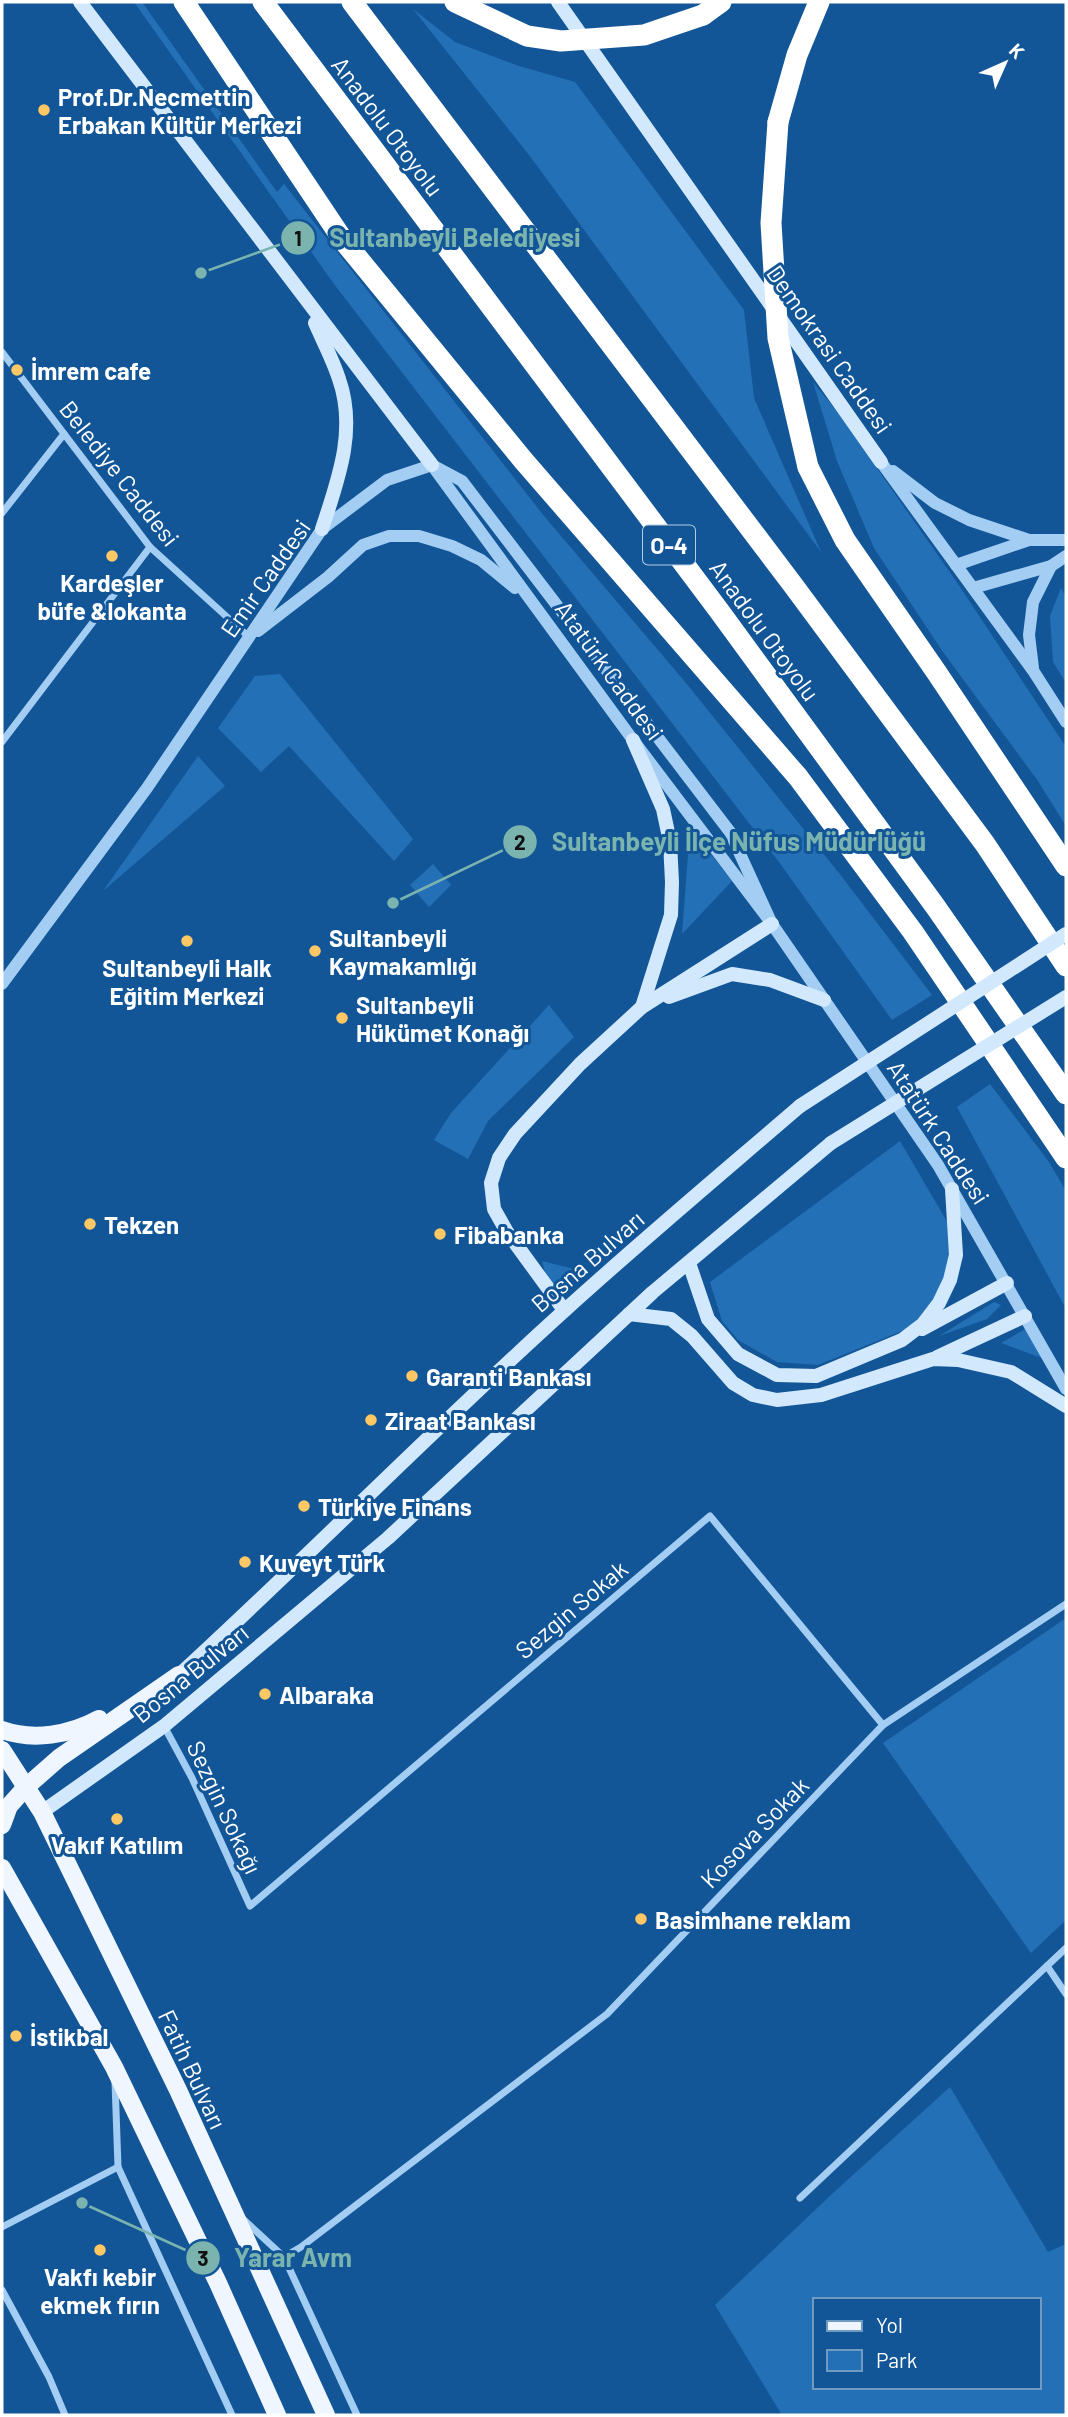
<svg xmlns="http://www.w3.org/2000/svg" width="1068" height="2417" font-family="Barlow,sans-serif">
	<rect width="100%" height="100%" fill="#125698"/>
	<g fill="#2470b6" fill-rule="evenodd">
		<polygon points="134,2 142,2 277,192 284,184 544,516 686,683 839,873 932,995 892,1020 779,862 334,284"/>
		<polygon points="413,9 455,42 519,66 575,82 744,310 754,398 821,552 529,155"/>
		<polygon points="813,382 839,414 958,584 1066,747 1066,826 1038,781 943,652 874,548 837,461"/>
		<polygon points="1061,588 1066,597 1066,683 1053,662 1050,616"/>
		<polygon points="280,674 413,839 394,861 289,746 261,772 218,728 255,676"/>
		<polygon points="198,756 225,786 103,891"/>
		<polygon points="690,828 732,881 682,934"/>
		<polygon points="433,864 451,885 429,907 410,885"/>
		<polygon points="549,1005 574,1037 488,1121 468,1159 434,1140 451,1113"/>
		<polygon points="990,1084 1049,1162 1066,1191 1066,1309 957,1107"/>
		<polygon points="900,1141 956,1237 948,1287 912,1327 818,1365 777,1362 738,1340 722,1321 710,1282"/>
		<polygon points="542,1261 586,1272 553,1300"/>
		<polygon points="994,1302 1001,1305 987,1319 939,1336"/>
		<polygon points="1027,1328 1042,1358 1001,1343"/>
		<polygon points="1066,1618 1066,1920 1031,1953 883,1743"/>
		<path d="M950,2087L1048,2252L1066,2244V2415H782L715,2305L833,2193ZM814,2300H1038V2387H814Z"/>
	</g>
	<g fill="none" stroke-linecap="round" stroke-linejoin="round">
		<g stroke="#a3cdf3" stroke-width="7">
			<polyline points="2,352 150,547 249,637"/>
			<polyline points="2,513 64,434"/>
			<polyline points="2,742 150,547"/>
			<polyline points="164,1726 192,1778 250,1906 710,1516 883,1725"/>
			<polyline points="1047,1966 1066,1994"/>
			<polyline points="115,2082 118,2167 232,2415"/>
			<polyline points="800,2198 1066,1948"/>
			<polyline points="243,2219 284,2257 357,2415"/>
			<polyline points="2,2227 118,2167"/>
			<polyline points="284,2257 301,2247 607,2014 883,1725 1066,1604"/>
			<polyline points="2,2290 49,2377 65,2415"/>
		</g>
		<g stroke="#a3cdf3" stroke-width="12">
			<polyline points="881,462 1034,672 1066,722"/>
			<polyline points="434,468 633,740 772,924 938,1165 1066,1389"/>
			<polyline points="893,471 935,503 969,520 1029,540"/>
			<polyline points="956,565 1029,540 1066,540"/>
			<polyline points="973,588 1051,566 1066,556"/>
			<polyline points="258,631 328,577 363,545 389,536 419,536 452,546 481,560 515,588"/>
			<polyline points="1033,668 1029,635 1033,602 1051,566"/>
			<polyline points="2,984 147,788 322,529 387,480 432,465 462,481 730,832 772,924"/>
		</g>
		<g stroke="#d2e8fd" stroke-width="14">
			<polyline points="80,2 432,465"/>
			<polyline points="558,2 881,462"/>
			<path d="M315,323C323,341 333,360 339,379C357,430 338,480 322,529"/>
			<polyline points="633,740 663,809 670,842 672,882 671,915 642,1007"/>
			<polyline points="669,997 732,974 770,980 824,1000"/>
			<polyline points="689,1263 708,1319 738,1354 777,1375 816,1376 902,1340 923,1324 939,1303 950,1280 956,1255 952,1189"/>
			<polyline points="564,1310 507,1232 494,1209 491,1183 499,1158 515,1134 580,1064 642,1007 772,924"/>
			<polyline points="629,1314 671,1319 692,1336 733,1383 753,1395 777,1400 821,1395 933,1359 958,1360 1011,1372 1066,1406"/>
			<polyline points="922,1329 1007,1283"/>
			<polyline points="937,1357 1025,1316"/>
			<path d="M179,1675C309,1556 433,1429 564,1311C641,1241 721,1174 800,1106"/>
			<polyline points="42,1812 164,1726 388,1538 653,1292 831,1143"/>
		</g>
		<g stroke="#eff6ff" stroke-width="18">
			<path d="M2,1730C33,1741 70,1735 99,1719"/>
			<polyline points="2,1750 42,1812 178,2090 326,2415"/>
			<polyline points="2,1825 9,1806 26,1787 59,1758 179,1675"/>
			<polyline points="2,1868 114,2067 218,2283 277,2415"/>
		</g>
		<g stroke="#fff" stroke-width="21">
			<polyline points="184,2 343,240 523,460 798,777 913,932 1066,1158"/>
			<polyline points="263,2 720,612 935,906 1066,1094"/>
			<polyline points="352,2 793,585 985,844 1066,966"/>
			<polyline points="703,15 721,2"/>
			<polyline points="778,122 797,55 819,2"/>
			<polyline points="808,467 845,540 937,673 1066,866"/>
		</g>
		<g stroke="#d2e8fd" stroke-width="14">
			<polyline points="800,1106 1066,934"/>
			<polyline points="831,1143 1066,997"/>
		</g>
		<g stroke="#fff" stroke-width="21">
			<polyline points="455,2 527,36 561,41 644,35 703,15"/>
			<polyline points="778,122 771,223 778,338 808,467"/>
		</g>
	</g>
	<g fill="#ffc865" stroke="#125698" stroke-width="2.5">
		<circle cx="44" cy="110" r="7"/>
		<circle cx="17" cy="370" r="7"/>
		<circle cx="112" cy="556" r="7"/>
		<circle cx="187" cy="941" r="7"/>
		<circle cx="315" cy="951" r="7"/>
		<circle cx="342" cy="1018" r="7"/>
		<circle cx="90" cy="1224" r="7"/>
		<circle cx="440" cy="1234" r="7"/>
		<circle cx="412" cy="1376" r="7"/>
		<circle cx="371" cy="1420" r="7"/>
		<circle cx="304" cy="1506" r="7"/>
		<circle cx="245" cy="1562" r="7"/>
		<circle cx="265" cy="1694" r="7"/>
		<circle cx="117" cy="1819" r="7"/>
		<circle cx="641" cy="1919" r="7"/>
		<circle cx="16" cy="2036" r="7"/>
		<circle cx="100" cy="2250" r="7"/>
	</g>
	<g text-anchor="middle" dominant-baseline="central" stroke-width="6" stroke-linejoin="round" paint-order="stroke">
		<rect fill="#125698" stroke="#b8cce0" stroke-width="2" x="643" y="525.5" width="52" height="39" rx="5"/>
		<g font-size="23" font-weight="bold" fill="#fff">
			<text x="669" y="545">O-4</text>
		</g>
		<g font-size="24" font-weight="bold" fill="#fff" stroke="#125698" text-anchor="start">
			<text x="58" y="96">Prof.Dr.Necmettin<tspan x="58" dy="28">Erbakan Kültür Merkezi</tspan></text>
			<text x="31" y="370">İmrem cafe</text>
			<text x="112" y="582" text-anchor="middle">Kardeşler<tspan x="112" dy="28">büfe &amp;lokanta</tspan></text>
			<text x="329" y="937">Sultanbeyli<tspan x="329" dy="28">Kaymakamlığı</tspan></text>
			<text x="187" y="967" text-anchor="middle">Sultanbeyli Halk<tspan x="187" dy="28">Eğitim Merkezi</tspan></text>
			<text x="356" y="1004">Sultanbeyli<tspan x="356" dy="28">Hükümet Konağı</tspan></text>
			<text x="104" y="1224">Tekzen</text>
			<text x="454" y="1234">Fibabanka</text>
			<text x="426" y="1376">Garanti Bankası</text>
			<text x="385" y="1420">Ziraat Bankası</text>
			<text x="318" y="1506">Türkiye Finans</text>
			<text x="259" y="1562">Kuveyt Türk</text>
			<text x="279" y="1694">Albaraka</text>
			<text x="117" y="1844" text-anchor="middle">Vakıf Katılım</text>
			<text x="655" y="1919">Basimhane reklam</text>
			<text x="30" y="2036">İstikbal</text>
			<text x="100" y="2276" text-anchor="middle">Vakfı kebir<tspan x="100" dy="28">ekmek fırın</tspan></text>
		</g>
		<g font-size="24" fill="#fff" stroke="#125698">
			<text transform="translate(388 126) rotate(53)">Anadolu Otoyolu</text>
			<text transform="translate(830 349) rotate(55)">Demokrasi Caddesi</text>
			<text transform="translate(120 473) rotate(52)">Belediye Caddesi</text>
			<text transform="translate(265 578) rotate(-55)">Emir Caddesi</text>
			<text transform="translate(765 630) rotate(54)">Anadolu Otoyolu</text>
			<text transform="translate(610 670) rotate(54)">Atatürk Caddesi</text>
			<text transform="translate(939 1132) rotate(57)">Atatürk Caddesi</text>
			<text transform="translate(587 1261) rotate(-41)">Bosna Bulvarı</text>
			<text transform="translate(571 1609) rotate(-40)">Sezgin Sokak</text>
			<text transform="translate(190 1673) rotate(-39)">Bosna Bulvarı</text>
			<text transform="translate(225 1807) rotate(65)">Sezgin Sokağı</text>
			<text transform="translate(754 1832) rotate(-46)">Kosova Sokak</text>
			<text transform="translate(193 2069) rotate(65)">Fatih Bulvarı</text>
		</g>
	</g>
	<path fill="none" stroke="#7bb4af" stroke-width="2.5" d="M201 273L298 238M393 903L520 842M82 2203L203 2258"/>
	<g fill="#7bb4af" stroke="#125698" stroke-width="2.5">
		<circle cx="201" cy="273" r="7"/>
		<circle cx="393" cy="903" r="7"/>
		<circle cx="82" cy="2203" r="7"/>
		<circle cx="298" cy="238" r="18"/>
		<circle cx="520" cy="842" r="18"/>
		<circle cx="203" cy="2258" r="18"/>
	</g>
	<g font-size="21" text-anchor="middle" font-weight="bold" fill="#111">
		<text x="298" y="246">1</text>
		<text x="520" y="850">2</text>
		<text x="203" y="2266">3</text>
	</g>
	<g font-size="26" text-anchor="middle" font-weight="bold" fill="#7bb4af" stroke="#125698" stroke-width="6" stroke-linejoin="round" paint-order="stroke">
		<text x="455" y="247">Sultanbeyli Belediyesi</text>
		<text x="739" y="851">Sultanbeyli İlçe Nüfus Müdürlüğü</text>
		<text x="293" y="2267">Yarar Avm</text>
	</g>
	<rect width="1068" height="2417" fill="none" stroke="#ffffff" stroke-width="7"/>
	<rect x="813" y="2298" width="228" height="91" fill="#125698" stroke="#719ac1" stroke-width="2"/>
	<rect x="827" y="2321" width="35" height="10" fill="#eff6ff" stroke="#719ac1" stroke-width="2"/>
	<text x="876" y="2333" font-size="21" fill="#ffffff">Yol</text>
	<rect x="827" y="2350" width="35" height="21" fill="#2470b6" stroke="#719ac1" stroke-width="2"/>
	<text x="876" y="2368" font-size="21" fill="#ffffff">Park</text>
	<g transform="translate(1005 63) rotate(45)" stroke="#125698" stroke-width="5" paint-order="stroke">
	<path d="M0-5L12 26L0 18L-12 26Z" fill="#ffffff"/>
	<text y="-10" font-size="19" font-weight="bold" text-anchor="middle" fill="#ffffff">K</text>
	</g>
</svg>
